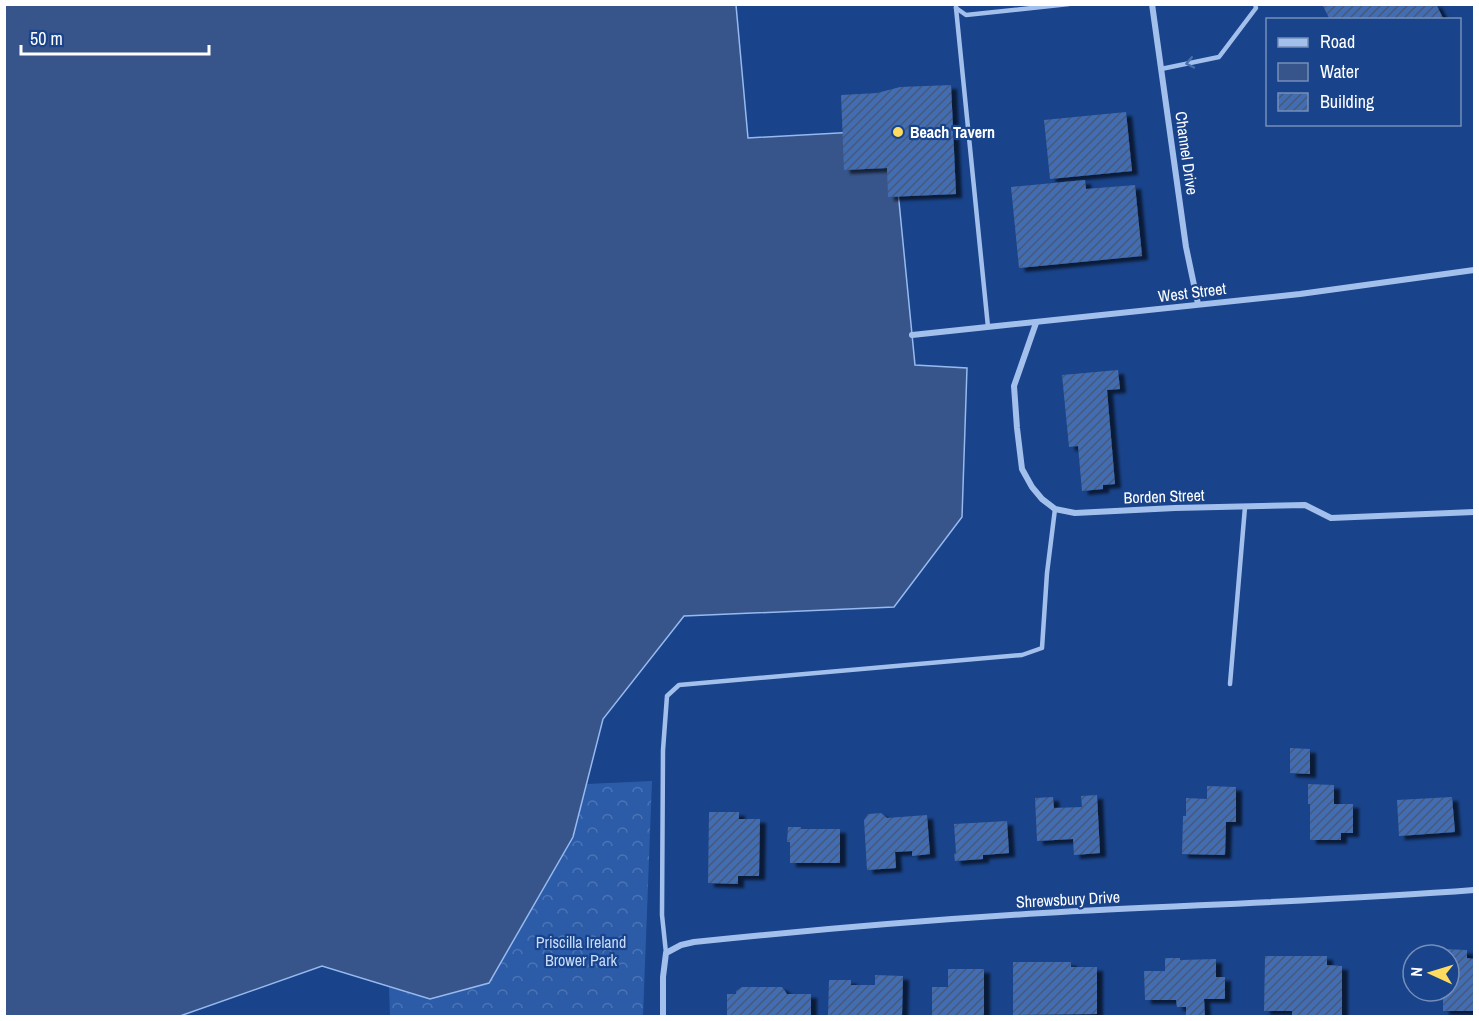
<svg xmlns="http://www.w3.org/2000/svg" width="1479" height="1021" font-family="'Archivo Narrow',sans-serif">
	<defs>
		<pattern id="forest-crowns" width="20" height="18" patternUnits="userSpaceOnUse" patternTransform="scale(1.5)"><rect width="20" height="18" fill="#2c5ca8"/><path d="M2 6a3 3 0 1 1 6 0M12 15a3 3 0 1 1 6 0" fill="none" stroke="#4c74b5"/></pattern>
		<pattern id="building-hatch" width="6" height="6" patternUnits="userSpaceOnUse" patternTransform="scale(1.5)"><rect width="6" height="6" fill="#426db2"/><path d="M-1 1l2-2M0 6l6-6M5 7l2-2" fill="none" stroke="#485975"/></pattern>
		<filter id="shadow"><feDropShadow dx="6" dy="4" stdDeviation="1.5" flood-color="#0009"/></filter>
	</defs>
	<rect width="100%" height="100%" fill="#19438a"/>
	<polygon fill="url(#forest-crowns)" points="652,781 643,1016 390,1016 389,987 430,999 489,983 573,837 587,784"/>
	<polygon fill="#37558a" stroke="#96baf0" stroke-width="1.5" points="5,5 736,5 748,138 892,130 915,365 967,368 962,517 894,607 684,616 603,719 573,837 489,983 430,999 322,966 180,1016 5,1016"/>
	<g fill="url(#building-hatch)" filter="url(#shadow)">
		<polygon points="1322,4 1436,4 1444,20 1330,20"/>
		<polygon points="951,85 956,194 888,197 887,168 844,170 841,95 877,93 900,87"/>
		<polygon points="1126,112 1132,171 1050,179 1044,120"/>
		<polygon points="1085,180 1086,189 1135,185 1142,256 1019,268 1011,187"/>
		<polygon points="1118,370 1120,389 1107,390 1115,484 1103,485 1103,489 1082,491 1078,446 1069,447 1062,375"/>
		<polygon points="1290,748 1310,749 1310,774 1290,773"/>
		<polygon points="1308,784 1334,785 1334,804 1353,804 1353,833 1341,833 1341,840 1310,840 1310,804 1308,804"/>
		<polygon points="1207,786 1236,787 1236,822 1226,822 1225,855 1182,854 1183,816 1186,816 1186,798 1207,799"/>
		<polygon points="1097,795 1100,853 1074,855 1073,839 1037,841 1035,798 1053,797 1054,808 1082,807 1081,796"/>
		<polygon points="1452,797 1455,832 1399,836 1397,800"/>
		<polygon points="709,812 739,812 739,819 760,819 759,876 738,876 738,884 708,883"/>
		<polygon points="881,813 887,818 927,815 930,854 912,856 912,851 895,852 896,868 867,870 864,820 868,814"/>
		<polygon points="1007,821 1009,853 983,855 983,859 955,861 954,854 956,853 954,824"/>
		<polygon points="788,827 801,827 801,829 840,829 840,863 790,863 790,842 787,842"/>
		<polygon points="1444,949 1467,950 1467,958 1474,959 1474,1011 1443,1011 1443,991 1449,991 1449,955 1444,955"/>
		<polygon points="1265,956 1327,956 1327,965 1342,966 1342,1015 1292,1016 1292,1011 1264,1011"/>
		<polygon points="1165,958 1180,958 1180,960 1216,959 1216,977 1225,977 1225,999 1204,999 1205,1016 1186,1016 1186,1007 1177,1007 1176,1000 1145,1000 1144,971 1165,971"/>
		<polygon points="1013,962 1071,962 1071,967 1097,967 1097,1014 1013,1015"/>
		<polygon points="948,969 984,969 984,1016 932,1016 932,987 948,987"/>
		<polygon points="875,975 903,976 902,1016 828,1016 829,980 851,980 851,985 875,985"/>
		<polygon points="742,987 782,987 787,994 811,994 811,1016 727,1016 727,994 736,994 736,991"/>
	</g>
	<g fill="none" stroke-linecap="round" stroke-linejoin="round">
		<g stroke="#a3c0ed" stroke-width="4.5">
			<polyline points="956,4 956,8 966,15 1069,4"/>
			<polyline points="956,8 988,327"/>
			<polyline points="1161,69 1219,57 1256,8 1255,4"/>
			<polyline points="1230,684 1245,507"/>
			<polyline points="666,953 662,915 663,750 667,696 679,685 1022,655 1042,648 1047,573 1055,509"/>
		</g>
		<g stroke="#a3c0ed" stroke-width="6">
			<polyline points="1152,4 1186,247 1198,304"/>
			<polyline points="1036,323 1014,386 1017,428 1022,469 1032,487 1042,499 1055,509 1075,513 1175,508 1305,505 1331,518 1474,512"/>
			<polyline points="912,335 1300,294 1474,270"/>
			<path d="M663,1016V977L666,953L681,945L694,942C810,930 926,920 1043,913C1187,905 1331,901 1474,890"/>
		</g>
	</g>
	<defs><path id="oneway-chevron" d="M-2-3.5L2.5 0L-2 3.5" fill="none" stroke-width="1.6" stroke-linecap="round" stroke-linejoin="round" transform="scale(1.5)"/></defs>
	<use stroke="#496fad" href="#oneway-chevron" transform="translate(1190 63) rotate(168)"/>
	<circle fill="#ffdb5f" stroke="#19438a" stroke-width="2" cx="898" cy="132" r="6"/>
	<g text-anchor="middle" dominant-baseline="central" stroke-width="4.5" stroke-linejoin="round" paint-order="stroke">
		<g font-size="16" font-weight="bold" fill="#fff" stroke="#19438a" text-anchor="start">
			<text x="910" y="132">Beach Tavern</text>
		</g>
		<g font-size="16" fill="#fff" stroke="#19438a">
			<text transform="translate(1187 153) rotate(82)">Channel Drive</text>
			<text transform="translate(1192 292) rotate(-7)">West Street</text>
			<text transform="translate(1164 496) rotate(-2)">Borden Street</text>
			<text transform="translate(1068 899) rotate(-3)">Shrewsbury Drive</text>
		</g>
		<g font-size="16" fill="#c9dcfa" stroke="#19438a">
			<text x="581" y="942">Priscilla Ireland<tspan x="581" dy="18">Brower Park</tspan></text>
		</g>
	</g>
	<rect width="1479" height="1021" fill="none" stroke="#ffffff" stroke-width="12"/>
	<rect x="1266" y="18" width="195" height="108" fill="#19438a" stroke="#758eb9" stroke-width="1.5"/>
	<rect x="1278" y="38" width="30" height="9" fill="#a3c0ed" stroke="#758eb9" stroke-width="1.5"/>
	<text x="1320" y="48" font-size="18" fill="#ffffff">Road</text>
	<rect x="1278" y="63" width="30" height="18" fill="#37558a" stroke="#758eb9" stroke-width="1.5"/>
	<text x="1320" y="78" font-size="18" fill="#ffffff">Water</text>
	<rect x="1278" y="93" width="30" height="18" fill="url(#building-hatch)" stroke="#758eb9" stroke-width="1.5"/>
	<text x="1320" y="108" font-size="18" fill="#ffffff">Building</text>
	<g transform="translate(1431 973) rotate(274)"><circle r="28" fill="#19438a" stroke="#758eb9" stroke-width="1.5"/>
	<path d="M0-4.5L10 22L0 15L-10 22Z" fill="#ffdb5f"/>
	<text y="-9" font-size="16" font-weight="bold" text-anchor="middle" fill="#ffffff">N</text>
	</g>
	<path d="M21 45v9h188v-9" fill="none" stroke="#ffffff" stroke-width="3"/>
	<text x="30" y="45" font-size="18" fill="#ffffff" stroke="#19438a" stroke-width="4.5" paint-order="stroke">50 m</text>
</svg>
